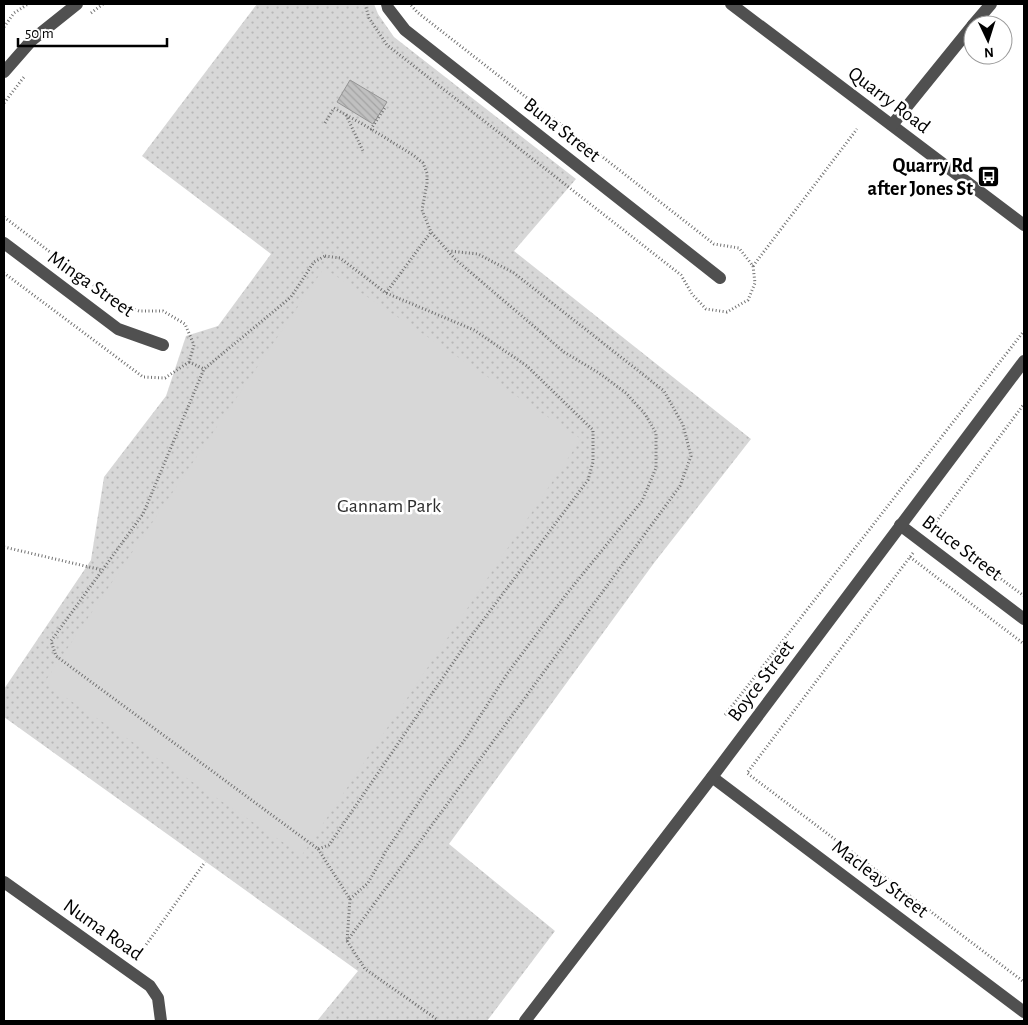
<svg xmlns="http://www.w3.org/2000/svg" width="1028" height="1025" font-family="'Alegreya Sans',sans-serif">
	<defs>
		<pattern id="park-dots" width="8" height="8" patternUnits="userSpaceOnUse" patternTransform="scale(1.25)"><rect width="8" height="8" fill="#d7d7d7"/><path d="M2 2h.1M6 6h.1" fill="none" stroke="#b7b7b7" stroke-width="1.8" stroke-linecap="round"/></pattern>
		<pattern id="building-back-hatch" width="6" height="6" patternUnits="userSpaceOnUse" patternTransform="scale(1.25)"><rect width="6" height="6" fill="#c0c0c0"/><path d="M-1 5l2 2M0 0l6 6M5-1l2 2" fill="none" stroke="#a3a3a3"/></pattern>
	</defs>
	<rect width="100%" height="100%" fill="#fff"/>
	<polygon fill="url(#park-dots)" points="257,4 374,4 378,14 394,37 576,179 514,251 751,439 654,563 449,844 555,931 487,1021 317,1021 358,971 4,717 4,689 91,560 104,477 166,396 186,336 218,326 271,254 142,156"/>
	<polygon fill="#d7d7d7" points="324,268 581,439 302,855 44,683"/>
	<polygon fill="url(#building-back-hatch)" stroke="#949494" points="350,80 387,102 373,124 337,102"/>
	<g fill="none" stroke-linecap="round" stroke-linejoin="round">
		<g stroke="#727272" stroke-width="3" stroke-dasharray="1 2.5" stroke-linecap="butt">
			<polyline points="365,4 369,18 387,45 681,275 692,294 706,309 727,312 748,300 755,283 753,266 739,248 714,244 417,12 410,4"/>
			<polyline points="91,13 103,4"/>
			<polyline points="4,27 14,13 28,4"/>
			<polyline points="4,103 24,77"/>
			<polyline points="346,115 363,151"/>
			<polyline points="325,123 334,108 371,129 386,106"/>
			<polyline points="4,217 120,305 139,311 163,311 185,324 194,345 189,362 165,378 143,377 4,273"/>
			<polygon points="325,256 340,258 386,293 474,330 527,366 593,430 593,462 588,480 472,635 329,845 318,849 56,656 51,641 143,514 204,369 291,297 314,262"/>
			<polyline points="753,266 857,129"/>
			<polyline points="386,293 431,232"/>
			<polyline points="189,362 204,369"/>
			<polyline points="930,530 1024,404"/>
			<polyline points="4,547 102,570"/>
			<polyline points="913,553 747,773 1024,982"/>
			<polyline points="910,557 1024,644"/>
			<polyline points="973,558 1024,596"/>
			<polyline points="725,715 1024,331"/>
			<polyline points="318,849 350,899 347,941 365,969 438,1020 438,1021"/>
			<polyline points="350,899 368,883 386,851 429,787 464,741 507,674 565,596 642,501 656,468 656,433 645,414 626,393 599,373 564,352 455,259 431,232 422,210 427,183 427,173 423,163 413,155 371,129"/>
			<polyline points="347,941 680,486 691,456 683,425 664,391 514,273 478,254 449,251"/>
			<polyline points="136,959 205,862"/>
		</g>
		<g stroke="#505050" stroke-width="12">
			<polyline points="387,4 388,8 405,30 720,278"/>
			<polyline points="731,4 1024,225"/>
			<polyline points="973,25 991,4"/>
			<polyline points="4,72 32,40 77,4"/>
			<polyline points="892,125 973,25"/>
			<polyline points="4,243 118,329 163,345"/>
			<polyline points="900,525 1024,619"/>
			<polyline points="712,777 1024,1012"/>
			<polyline points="4,882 150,986 158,998 161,1021"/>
			<polyline points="525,1021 712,777 1024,361"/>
		</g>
	</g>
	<defs>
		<symbol id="bus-square" viewBox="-11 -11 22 22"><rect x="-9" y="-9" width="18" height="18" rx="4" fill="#000" stroke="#fff"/><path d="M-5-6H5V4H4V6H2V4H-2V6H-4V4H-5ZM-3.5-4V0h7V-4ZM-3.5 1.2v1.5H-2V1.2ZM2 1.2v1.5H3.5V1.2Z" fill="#fff"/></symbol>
	</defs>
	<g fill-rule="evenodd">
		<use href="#bus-square" x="976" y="164" width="25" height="25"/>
	</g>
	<g text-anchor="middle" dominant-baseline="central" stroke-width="5" stroke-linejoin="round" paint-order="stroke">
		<g font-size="20" fill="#000" stroke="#fff">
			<text transform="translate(889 100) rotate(37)">Quarry Road</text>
			<text transform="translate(562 130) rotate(38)">Buna Street</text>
			<text transform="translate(91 284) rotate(35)">Minga Street</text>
			<text transform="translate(962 548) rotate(37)">Bruce Street</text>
			<text transform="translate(761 681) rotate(-53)">Boyce Street</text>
			<text transform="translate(880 879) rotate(37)">Macleay Street</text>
			<text transform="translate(103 930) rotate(35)">Numa Road</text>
		</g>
		<g font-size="20" font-weight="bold" fill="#000" stroke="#fff" text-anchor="end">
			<text x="973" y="166">Quarry Rd<tspan x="973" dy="23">after Jones St</tspan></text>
		</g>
		<g font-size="20" fill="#2e2e2e" stroke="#fff">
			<text x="389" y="506">Gannam Park</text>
		</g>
	</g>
	<rect width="1028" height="1025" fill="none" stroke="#000000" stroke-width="10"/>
	<g transform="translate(988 40) rotate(176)"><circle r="24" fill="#ffffff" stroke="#999999"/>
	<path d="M0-4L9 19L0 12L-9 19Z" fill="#000000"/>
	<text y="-8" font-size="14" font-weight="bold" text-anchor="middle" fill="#000000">N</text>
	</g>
	<path d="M18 38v8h149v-8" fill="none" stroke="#000000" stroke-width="2.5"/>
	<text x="25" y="38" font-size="15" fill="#000000" stroke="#ffffff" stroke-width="4" paint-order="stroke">50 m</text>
</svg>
